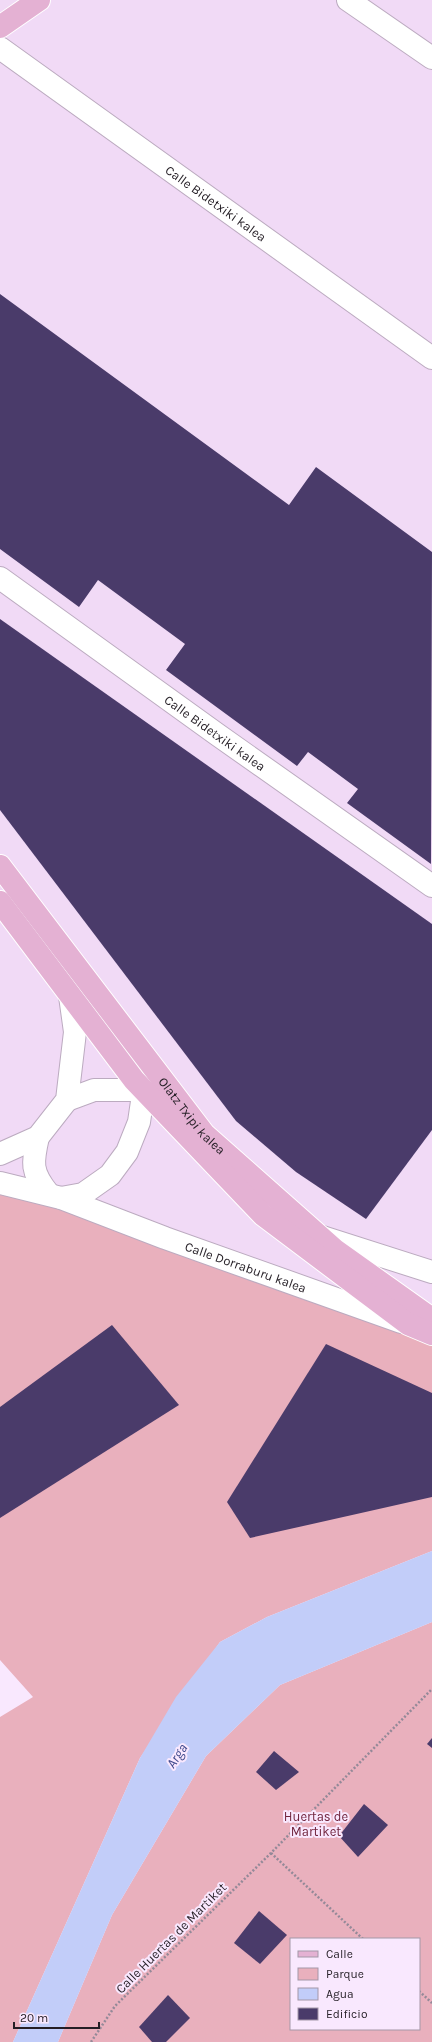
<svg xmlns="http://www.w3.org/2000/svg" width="432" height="2042" font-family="Karla,sans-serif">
	<rect width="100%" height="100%" fill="#f9e8fe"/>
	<polygon fill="#f1daf6" points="0,0 432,0 432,1334 0,1191"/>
	<g fill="#e9b0bd" fill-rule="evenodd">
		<polygon points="0,1183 432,1334 432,1551 267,1617 220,1642 140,1758 13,2042 0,2042 0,1717 33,1697 0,1660"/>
		<path d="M432,1622V2042H58L112,1915L206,1756L280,1685ZM291,1939H419V2029H291Z"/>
	</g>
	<polygon fill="#c2cdf9" points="432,1551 432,1622 280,1685 206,1756 112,1915 58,2042 13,2042 140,1758 176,1697 220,1642 267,1617"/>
	<g fill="#4a3b6a">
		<polygon points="0,294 289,505 316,467 432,552 431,864 347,803 358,789 308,752 297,766 166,670 185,644 98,580 79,607 0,549"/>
		<polygon points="0,619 432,924 432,1130 366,1219 296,1172 236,1121 0,810"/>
		<polygon points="112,1325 179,1405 0,1518 0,1407"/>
		<polygon points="326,1344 432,1393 432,1497 250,1538 227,1502"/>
		<polygon points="432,1738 432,1748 427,1744"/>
		<polygon points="274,1751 299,1772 276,1790 256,1772"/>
		<polygon points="364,1804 388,1825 358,1857 339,1836"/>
		<polygon points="259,1911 287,1935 260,1964 234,1943"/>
		<polygon points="168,1995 190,2018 166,2042 152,2042 139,2027"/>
	</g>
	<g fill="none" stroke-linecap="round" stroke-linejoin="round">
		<defs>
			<g id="minor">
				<polyline points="348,0 432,58"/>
				<path id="s1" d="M0,48L432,358"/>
				<path id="s2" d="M0,578L218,735L432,886"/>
				<polyline points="67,1100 94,1090 144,1090 157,1097"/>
				<path d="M38,1137C32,1163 31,1172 48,1193"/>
				<polyline points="0,1154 38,1137 67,1100 75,1032 70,996"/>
				<path id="s3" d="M0,1183L61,1198L165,1238L401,1322"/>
				<polyline points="61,1198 83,1194 110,1175 127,1152 139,1122 146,1074"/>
				<polyline points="319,1236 432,1272"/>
			</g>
			<g id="major">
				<polyline points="0,27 39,0"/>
				<path id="s4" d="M0,866L204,1134L335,1250L432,1319"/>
				<polyline points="0,902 134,1080 263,1215 408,1324 432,1334"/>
			</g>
		</defs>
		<use href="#minor" stroke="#bcabc0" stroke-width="24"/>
		<use href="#major" stroke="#fff" stroke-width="24"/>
		<g stroke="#948998" stroke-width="2.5" stroke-dasharray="2 2" stroke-linecap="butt">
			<polyline points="271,1853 363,1939"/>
			<polyline points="419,1991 432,2003"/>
			<polyline points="91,2042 115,2006 271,1853 432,1689"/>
		</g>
		<use href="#minor" stroke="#fff" stroke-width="22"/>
		<use href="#major" stroke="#e4b1d3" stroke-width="22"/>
	</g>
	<g text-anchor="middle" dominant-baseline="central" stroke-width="4" stroke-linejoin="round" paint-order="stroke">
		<g font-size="13" fill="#241e25" stroke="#f9e8fe">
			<text stroke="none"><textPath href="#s1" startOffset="266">Calle Bidetxiki kalea</textPath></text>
			<text stroke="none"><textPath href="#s2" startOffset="265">Calle Bidetxiki kalea</textPath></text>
			<text stroke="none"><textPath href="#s4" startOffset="315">Olatz Txipi kalea</textPath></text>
			<text stroke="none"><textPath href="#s3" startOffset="260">Calle Dorraburu kalea</textPath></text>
			<text transform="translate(171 1938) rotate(-45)">Calle Huertas de Martiket</text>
		</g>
		<g font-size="13" fill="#71253e" stroke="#f9e8fe">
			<text x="316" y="1816">Huertas de<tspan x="316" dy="15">Martiket</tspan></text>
		</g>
		<g font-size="14" font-style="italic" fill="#414b8d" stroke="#f9e8fe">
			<text transform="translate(177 1756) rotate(-56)">Arga</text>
		</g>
	</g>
	<rect x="290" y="1938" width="130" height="92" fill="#f9e8fe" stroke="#a497a7"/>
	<rect x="298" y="1951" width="20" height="6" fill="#e4b1d3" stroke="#a497a7"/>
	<text x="326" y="1958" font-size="12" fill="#241e25">Calle</text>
	<rect x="298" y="1968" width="20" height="12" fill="#e9b0bd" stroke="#a497a7"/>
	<text x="326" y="1978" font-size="12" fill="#241e25">Parque</text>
	<rect x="298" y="1988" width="20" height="12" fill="#c2cdf9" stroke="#a497a7"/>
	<text x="326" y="1998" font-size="12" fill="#241e25">Agua</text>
	<rect x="298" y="2008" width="20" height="12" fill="#4a3b6a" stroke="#a497a7"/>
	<text x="326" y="2018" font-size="12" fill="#241e25">Edificio</text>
	<path d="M14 2022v6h85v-6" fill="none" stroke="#241e25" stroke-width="2"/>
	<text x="20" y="2022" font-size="12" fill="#241e25" stroke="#f9e8fe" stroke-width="3" paint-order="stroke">20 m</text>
</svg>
